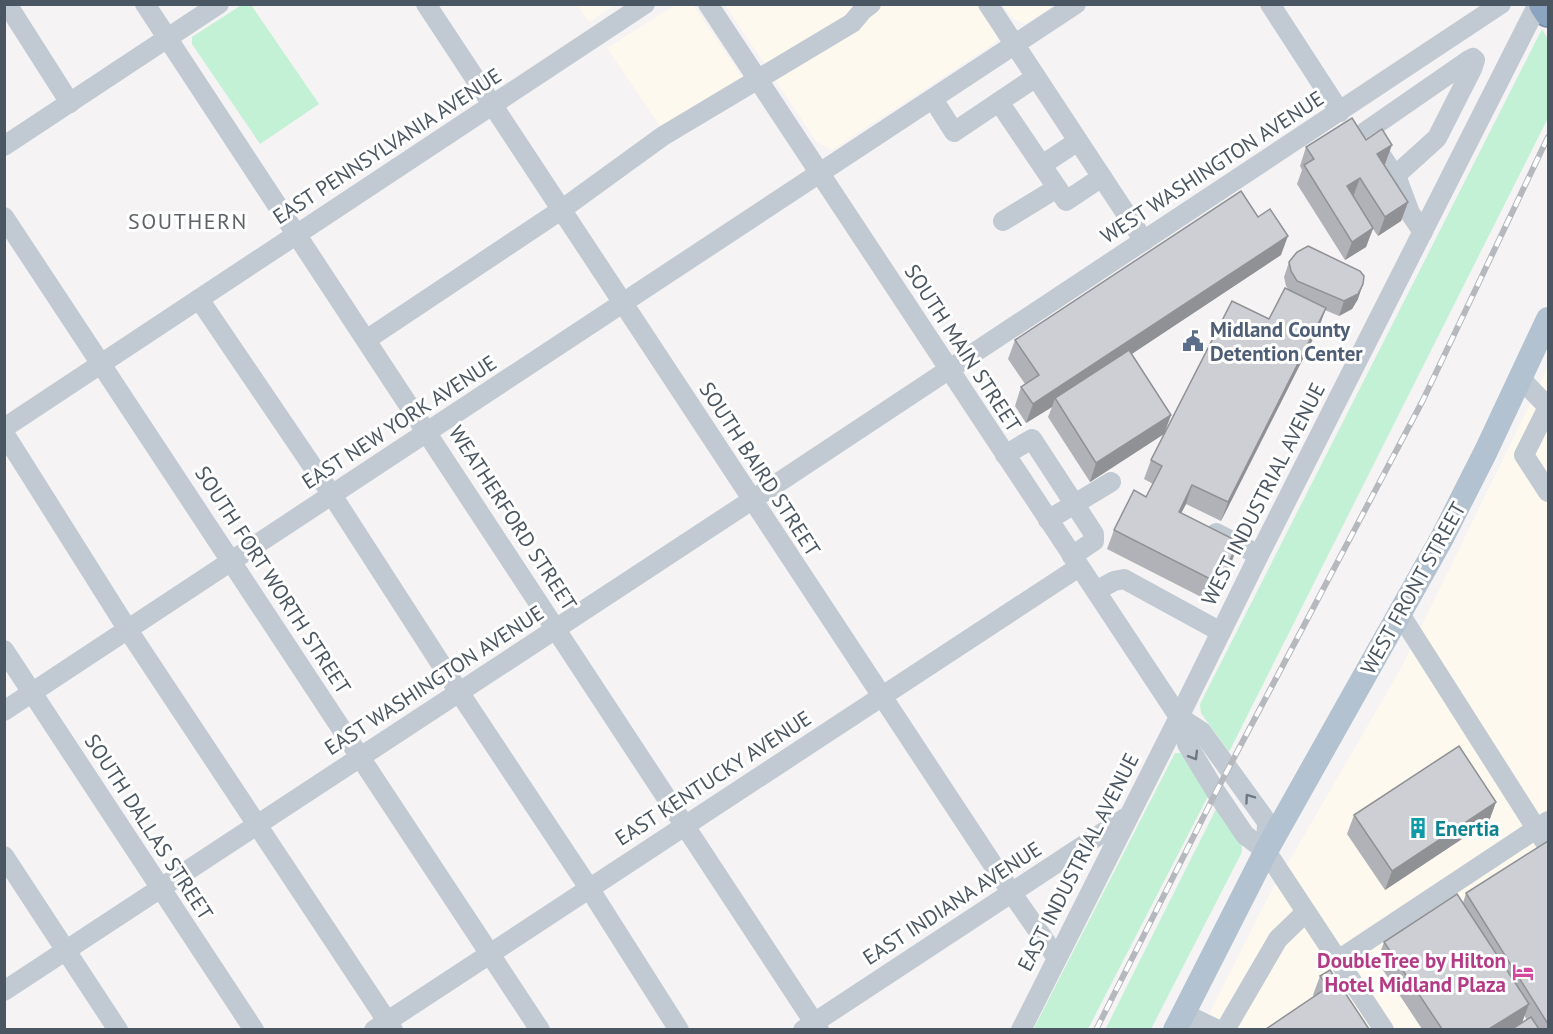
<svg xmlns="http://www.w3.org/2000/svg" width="1553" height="1034" font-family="'PT Sans',sans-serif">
	<rect width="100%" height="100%" fill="#f5f3f3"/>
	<g fill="#fdf9ef">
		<polygon points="577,5 615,5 589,22"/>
		<polygon points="675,5 693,5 743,78 663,131 607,48"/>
		<polygon points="725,5 979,5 998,32 996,42 832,150 816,141"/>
		<polygon points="1003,5 1054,5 1026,24 1013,19"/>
		<polygon points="1548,367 1548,1029 1201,1030 1267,899 1400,670"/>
	</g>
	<g fill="#c3f1d5">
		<polygon points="243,4 251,5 319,104 260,144 192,44 192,37"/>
		<polygon points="1542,29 1548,39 1548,118 1229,752 1201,713 1200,704"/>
		<polygon points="1175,753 1182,753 1208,796 1088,1029 1033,1030"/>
		<polygon points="1217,807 1242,844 1242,852 1151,1029 1105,1030"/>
	</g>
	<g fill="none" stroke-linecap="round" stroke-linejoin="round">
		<defs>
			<polyline id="highway" points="1543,4 1548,12"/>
		</defs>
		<use href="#highway" stroke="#7690ad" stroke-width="32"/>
		<g stroke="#c1cad2" stroke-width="20">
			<polyline points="7,4 70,103"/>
			<polyline points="145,4 819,1030"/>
			<polyline points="426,4 1011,892 1057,958"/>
			<polyline points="708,4 1179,717 1187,744 1216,792 1245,835 1266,851 1384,1030"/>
			<polyline points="988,4 1144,241"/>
			<polyline points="1270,4 1340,112"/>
			<polyline points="933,99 954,132 1036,77"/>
			<polyline points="999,102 1066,201 1102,177"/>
			<polyline points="1365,132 1469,60 1473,58 1475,60 1472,69 1437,138 1395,176"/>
			<polyline points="1371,140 1398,181 1410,213 1423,232"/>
			<polyline points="4,146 219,4"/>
			<polyline points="1042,165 1078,141"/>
			<polyline points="4,217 540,1030"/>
			<polyline points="1003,221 1057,188"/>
			<polyline points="199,299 332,495 459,692 589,888 679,1030"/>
			<polyline points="366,340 561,210 663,136 852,23 863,10 871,4"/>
			<polyline points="1521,379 1548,407 1524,455 1548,492"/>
			<polyline points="4,428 645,4"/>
			<polyline points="4,433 128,630 393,1030"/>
			<polyline points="1005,455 1032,439 1094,534 1094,541 1072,556"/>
			<polyline points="1048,520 1111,482"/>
			<polyline points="1216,533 1259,555"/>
			<polyline points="1096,591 1114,581 1124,579 1221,632"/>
			<polyline points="1400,614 1548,847"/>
			<polyline points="4,650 254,1030"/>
			<polyline points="4,711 1076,4"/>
			<polyline points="1179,717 1202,732 1267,822 1266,851"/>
			<polyline points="4,856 118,1030"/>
			<polyline points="1338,960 1548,821"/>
			<polyline points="4,991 752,500 1501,4"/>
			<polyline points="1183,1013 1218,1030"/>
			<polyline points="374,1030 1079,567"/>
			<polyline points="803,1030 1125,818"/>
			<polyline points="1021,1030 1179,717 1259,555 1538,4"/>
			<polyline points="1225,1030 1278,939 1306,912"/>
		</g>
		<polyline stroke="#b3c2d1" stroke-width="24" points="1175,1030 1266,851 1442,538 1486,451 1548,319"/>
		<use href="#highway" stroke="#8ba5c1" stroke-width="28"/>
		<defs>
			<polyline id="rail" points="1096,1030 1216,792 1423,400 1548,137"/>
		</defs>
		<use href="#rail" stroke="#b5b8bd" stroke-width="6"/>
		<use href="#rail" stroke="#fff" stroke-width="4" stroke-dasharray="11" stroke-linecap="butt"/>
	</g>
	<g fill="#b0b2b7">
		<polygon points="1366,140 1385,164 1384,165 1408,202 1401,221 1378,236 1373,229 1366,247 1345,260 1297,184 1302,170 1300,166 1306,147"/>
		<polygon points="1281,255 1131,354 1171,415 1164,434 1090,482 1048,417 1052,407 1026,423 1015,406 1021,387 1025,384 1008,359 1015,340"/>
		<polygon points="1289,262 1358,299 1352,309 1339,316 1325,310 1319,327 1221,521 1186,504 1181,513 1232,561 1211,602 1107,549 1114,530 1146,497 1153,484 1144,479 1151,460 1269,319 1288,289 1286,286 1284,277"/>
		<polygon points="1496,802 1489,821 1385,890 1347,834 1354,815"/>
		<polygon points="1548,841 1548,1029 1512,1029 1527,1020 1524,1015 1522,1023 1511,1029 1422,1029 1377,961 1384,942 1463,903 1466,893"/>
		<polygon points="1320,976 1369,1029 1314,996 1313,995"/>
	</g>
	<g fill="#909195">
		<polygon points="1392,145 1385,164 1370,173 1377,154"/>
		<polygon points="1360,178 1353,197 1347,186"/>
		<polygon points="1408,202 1401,221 1378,236 1385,217"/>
		<polygon points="1373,228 1366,247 1345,260 1352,242"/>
		<polygon points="1288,236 1281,255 1058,403 1055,398 1052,407 1026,423 1033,404"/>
		<polygon points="1363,284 1358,299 1352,309 1339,316 1344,301"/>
		<polygon points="1326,308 1319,327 1221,521 1228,502"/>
		<polygon points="1171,415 1164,434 1090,482 1096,463"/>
		<polygon points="1192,485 1186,504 1172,531 1179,512"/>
		<polygon points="1239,542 1232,561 1211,602 1218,583"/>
		<polygon points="1496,802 1489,821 1385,890 1392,871"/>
		<polygon points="1529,1004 1522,1023 1511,1029 1489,1029"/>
	</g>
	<g fill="#cdcfd5" stroke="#909195" stroke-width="1.5">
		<polygon points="1352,118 1366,140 1382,129 1392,145 1377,154 1408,202 1385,217 1360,178 1347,186 1373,228 1352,242 1304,165 1314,159 1306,147"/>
		<polygon points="1241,191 1258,217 1270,209 1288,236 1033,404 1021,387 1039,375 1015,340"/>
		<polygon points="1308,246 1360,271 1364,276 1363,284 1358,294 1344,301 1297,281 1291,271 1289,262 1297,252"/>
		<polygon points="1285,288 1326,308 1228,502 1192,485 1179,512 1239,542 1218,583 1114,530 1134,490 1146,497 1162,466 1151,460 1232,301 1269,319"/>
		<polygon points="1129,350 1171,415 1096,463 1055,398"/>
		<polygon points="1459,746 1496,802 1392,871 1354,815"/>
		<polygon points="1548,841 1548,1024 1466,893"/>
		<polygon points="1457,894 1529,1004 1489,1029 1442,1029 1384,942"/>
		<polygon points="1330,970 1369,1029 1266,1029 1328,987 1320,976"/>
		<polygon points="1531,1017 1539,1029 1512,1029"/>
	</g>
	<defs><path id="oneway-chevron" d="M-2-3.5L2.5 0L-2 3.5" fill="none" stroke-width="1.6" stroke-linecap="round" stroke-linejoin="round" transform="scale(1.5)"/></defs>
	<g stroke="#6e7983">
		<use href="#oneway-chevron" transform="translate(1194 756) rotate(59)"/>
		<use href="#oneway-chevron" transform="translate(1249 798) rotate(-125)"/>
	</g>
	<defs>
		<symbol id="civic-bare" viewBox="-9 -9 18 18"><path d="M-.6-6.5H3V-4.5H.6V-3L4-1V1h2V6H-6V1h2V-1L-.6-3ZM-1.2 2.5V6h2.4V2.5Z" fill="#5c6f8a" stroke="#fff" stroke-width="2.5" paint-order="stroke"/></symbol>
		<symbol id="building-bare" viewBox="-9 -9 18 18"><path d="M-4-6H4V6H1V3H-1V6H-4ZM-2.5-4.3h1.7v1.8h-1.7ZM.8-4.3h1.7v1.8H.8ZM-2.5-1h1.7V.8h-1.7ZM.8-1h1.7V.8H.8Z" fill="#0f9aa8" stroke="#fff" stroke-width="2.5" paint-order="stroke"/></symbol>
		<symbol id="hotel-bare" viewBox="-9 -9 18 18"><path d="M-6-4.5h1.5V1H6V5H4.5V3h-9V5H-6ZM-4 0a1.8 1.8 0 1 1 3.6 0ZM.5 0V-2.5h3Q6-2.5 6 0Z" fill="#d1479c" stroke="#fff" stroke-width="2.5" paint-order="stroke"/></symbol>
	</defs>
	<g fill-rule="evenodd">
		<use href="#civic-bare" x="1178" y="326" width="30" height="30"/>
		<use href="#building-bare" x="1403" y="813" width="30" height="30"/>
		<use href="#hotel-bare" x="1508" y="957" width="30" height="30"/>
	</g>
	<g text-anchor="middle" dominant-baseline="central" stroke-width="6" stroke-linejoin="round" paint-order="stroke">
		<g font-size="21" fill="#4a5661" stroke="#fff">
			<text transform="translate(387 146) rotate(-33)">EAST PENNSYLVANIA AVENUE</text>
			<text transform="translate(1212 167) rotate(-33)">WEST WASHINGTON AVENUE</text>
			<text transform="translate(963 348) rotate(57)">SOUTH MAIN STREET</text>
			<text transform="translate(399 422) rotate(-33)">EAST NEW YORK AVENUE</text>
			<text transform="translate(760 469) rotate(57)">SOUTH BAIRD STREET</text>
			<text transform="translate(1263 494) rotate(-63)">WEST INDUSTRIAL AVENUE</text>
			<text transform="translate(513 518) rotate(57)">WEATHERFORD STREET</text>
			<text transform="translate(273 580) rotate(57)">SOUTH FORT WORTH STREET</text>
			<text transform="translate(1413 588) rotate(-61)">WEST FRONT STREET</text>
			<text transform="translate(434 680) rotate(-33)">EAST WASHINGTON AVENUE</text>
			<text transform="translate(713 778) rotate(-33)">EAST KENTUCKY AVENUE</text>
			<text transform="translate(149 827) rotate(57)">SOUTH DALLAS STREET</text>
			<text transform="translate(1078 862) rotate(-63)">EAST INDUSTRIAL AVENUE</text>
			<text transform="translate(952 903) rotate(-33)">EAST INDIANA AVENUE</text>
		</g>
		<g font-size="21" font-weight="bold" fill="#4e5e75" stroke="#fff" text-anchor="start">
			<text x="1210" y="329">Midland County<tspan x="1210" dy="24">Detention Center</tspan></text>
		</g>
		<g font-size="21" font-weight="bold" fill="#0d838f" stroke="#fff" text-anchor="start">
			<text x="1435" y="828">Enertia</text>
		</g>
		<g font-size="21" font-weight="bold" fill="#b23c85" stroke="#fff" text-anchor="end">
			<text x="1506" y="960">DoubleTree by Hilton<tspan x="1506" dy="24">Hotel Midland Plaza</tspan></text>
		</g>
		<g font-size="22" letter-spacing="1.5" fill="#5f6368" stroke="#fff">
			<text x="188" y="221">SOUTHERN</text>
		</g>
	</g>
	<rect width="1553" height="1034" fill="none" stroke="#4a5661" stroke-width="12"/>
</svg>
